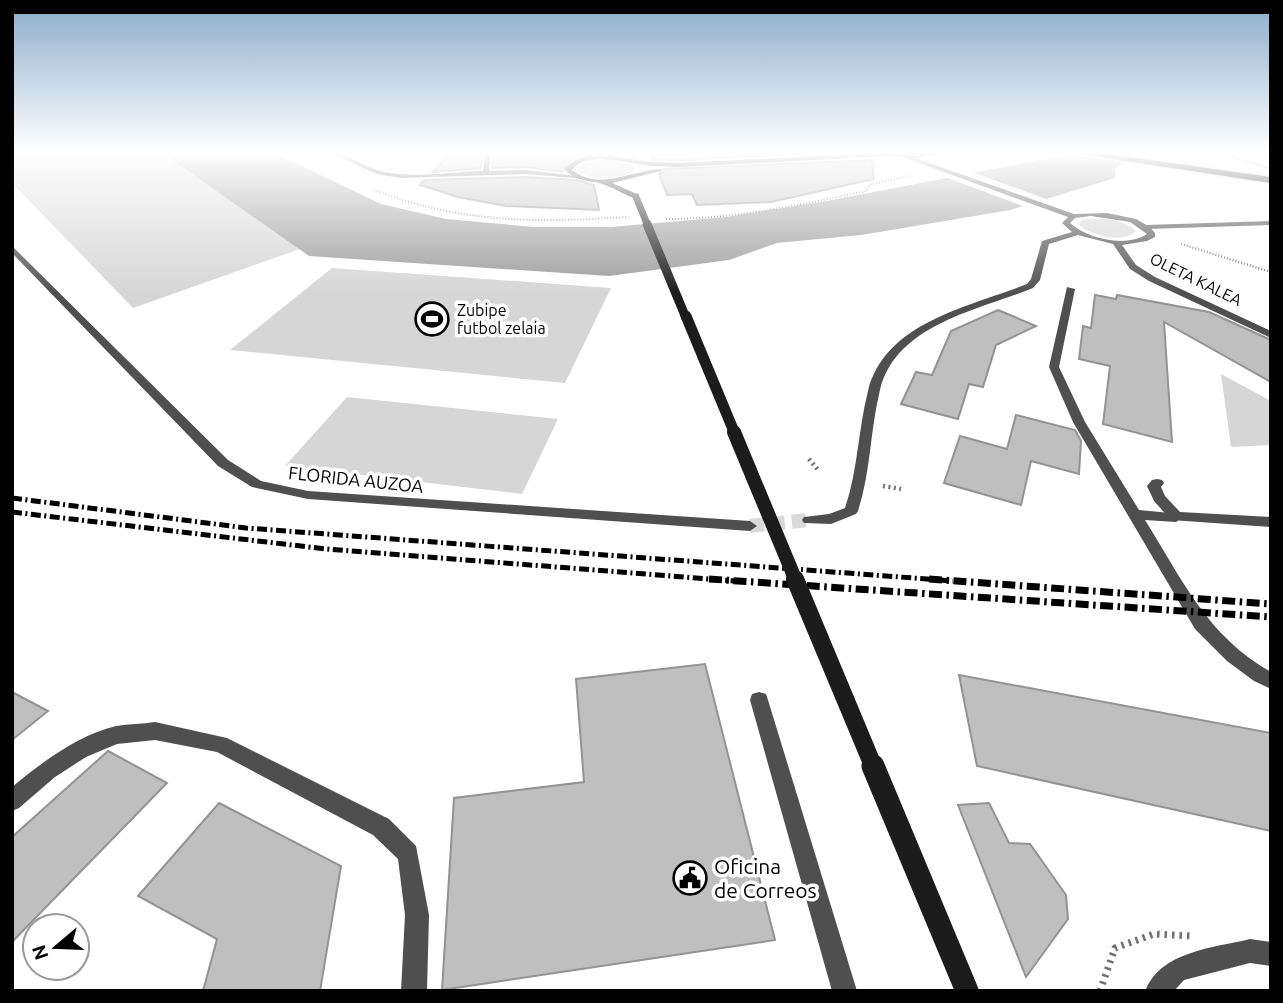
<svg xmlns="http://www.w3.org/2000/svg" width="1283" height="1003" font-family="Ubuntu,sans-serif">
	<rect width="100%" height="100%" fill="#fff"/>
	<g fill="#d6d6d6">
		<polygon points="12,152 178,152 328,239 133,308 12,183"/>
		<path d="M607,159L630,163L636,169C623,181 587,183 575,168L582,163Z"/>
		<path d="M1087,219C1104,218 1124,219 1136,231C1123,244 1092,236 1079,225L1082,220Z"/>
		<polygon points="332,268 611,288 565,383 230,350"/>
		<polygon points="1221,374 1271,401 1271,445 1231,447"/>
		<polygon points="347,397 558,419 522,494 285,466"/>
	</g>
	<polygon fill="#9d9d9d" points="161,152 273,152 381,204 446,219 534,227 611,227 726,217 827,201 1055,157 1089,152 1140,152 1115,169 1115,178 1010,210 861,235 777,243 729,260 609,276 309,256"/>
	<polygon fill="#fff" points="969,171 1052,201 1028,208 942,176"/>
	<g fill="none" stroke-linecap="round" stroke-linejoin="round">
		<polygon fill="#9d9d9d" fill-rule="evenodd" points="1220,152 1271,168 1271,170 1212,152"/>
	</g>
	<g fill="#bfbfbf" stroke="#939393" stroke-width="2">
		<polygon points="450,152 482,152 481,168 433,172"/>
		<polygon points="494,152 586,152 586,154 571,160 563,172 525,167 492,168"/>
		<polygon points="650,152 835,152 677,160 653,159"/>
		<polygon points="872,160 874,179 771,202 697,205 692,194 667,195 659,174 664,169"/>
		<polygon points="525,177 576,180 594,185 599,210 506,206 458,197 420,185 425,180"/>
		<polygon points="1095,295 1116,299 1117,295 1209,312 1271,340 1271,382 1164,322 1172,442 1103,424 1110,366 1079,359 1083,326 1091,328"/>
		<polygon points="998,310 1036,326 996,345 983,387 969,384 958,419 901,404 916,372 932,375 951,331"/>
		<polygon points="1016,415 1075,430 1081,441 1079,474 1031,461 1021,505 944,483 960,436 1007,449"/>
		<polygon points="705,664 775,940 442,990 454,798 584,782 576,679"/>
		<polygon points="959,675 1271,733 1271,831 977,766"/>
		<polygon points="12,692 48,711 12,740"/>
		<polygon points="108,751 167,783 12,942 12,837"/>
		<polygon points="219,803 341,866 320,991 203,991 217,939 138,896"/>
		<polygon points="989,803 1009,843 1030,844 1066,895 1068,919 1026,977 958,805"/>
	</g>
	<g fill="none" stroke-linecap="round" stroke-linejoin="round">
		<polyline stroke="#d9d9d9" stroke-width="14" stroke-dasharray="14 7" stroke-linecap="butt" points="750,526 809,520"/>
		<defs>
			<polygon id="motorway" points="1066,152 1093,152 1271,177 1271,183"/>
		</defs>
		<use href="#motorway" stroke="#dbdbdb" stroke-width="3"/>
		<g stroke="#717171" stroke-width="2" stroke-dasharray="1 2" stroke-linecap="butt">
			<polyline points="298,152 316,161"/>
			<path d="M374,190C459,223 536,223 626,217"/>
			<path d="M666,219C734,219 800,205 866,191L871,184L910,176"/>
		</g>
		<polyline stroke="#717171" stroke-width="2.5" stroke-dasharray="1 2" stroke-linecap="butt" points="1181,244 1271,272"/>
		<g stroke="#717171" stroke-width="4.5" stroke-dasharray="2 3.5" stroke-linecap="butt">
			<polyline points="809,459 818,470"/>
			<polyline points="883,486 901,489"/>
		</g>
		<polyline stroke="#717171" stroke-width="7" stroke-dasharray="2.5 5" stroke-linecap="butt" points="1100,991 1115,948 1154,934 1192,936"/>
		<g fill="#4f4f4f" fill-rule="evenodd">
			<path d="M1067,287L1075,289L1059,367L1085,422L1139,510L1181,514L1183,517L1176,522L1145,520C1182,579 1207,636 1271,672V689L1254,681L1227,661L1195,629L1073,422L1049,367Z"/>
			<path d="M1250,939L1271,942V966L1250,963L1184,980L1174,991H1145C1161,951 1213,948 1250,939Z"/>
		</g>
		<g fill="#4f4f4f" fill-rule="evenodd">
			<path d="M327,152C348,152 364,168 384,172C416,178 451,172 483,171L485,152H491L489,171L525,170L578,176L575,178L525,174L400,178L377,174Z"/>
			<path d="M904,154L1074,214L1107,213L1136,219L1150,227L1155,233V237L1147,241L1122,245L1136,265L1155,277L1271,331V338L1149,281L1130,269L1113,244L1078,235L1049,244L1040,280L1033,288C979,310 896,324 880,390C870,430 871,471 858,511L856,514L831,524L804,523L802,520L804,517L829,514L845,508C858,470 858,430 868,391C885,322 969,307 1027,284L1031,279L1042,241L1072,232L1062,223L1068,217L902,157ZM1091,216L1130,222L1147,234C1126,248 1088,239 1070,223L1075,218Z"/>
			<polygon points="12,246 228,460 261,481 308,491 750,521 757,526 750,531 308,499 252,487 218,466 12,253"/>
			<polygon points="1157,479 1162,480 1164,483 1161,487 1165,496 1180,512 1271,517 1271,527 1171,520 1154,501 1147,486 1152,480"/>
			<polygon points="759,692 766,694 768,700 857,991 832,991 750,700 752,694"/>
			<path d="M155,722L227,738L389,819L416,846L429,915L427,991H401L405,915L398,859L373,835L217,752L155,740L117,744L86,757L55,777L19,808L12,811V787C41,763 78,735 116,726C129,724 142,724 155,722Z"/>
		</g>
		<polygon fill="#4f4f4f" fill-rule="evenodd" points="1271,221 1271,225 1146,229 1142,227 1146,225"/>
		<path fill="#1c1c1c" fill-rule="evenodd" d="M897,152H944L917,158L891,156L677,167C666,166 654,167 643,165C624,162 586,151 572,170C600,192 631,170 661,169V171L612,183L639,195L636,199C625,195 616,189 605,185C590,179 580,184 565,170C581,146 619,158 643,161C654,163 666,162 677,163Z"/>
		<use href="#motorway" fill="#000" fill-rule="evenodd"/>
		<g stroke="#000" stroke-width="5" stroke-dasharray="10 3.5 2 3.5" stroke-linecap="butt">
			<polyline points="12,498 246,528 953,581"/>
			<polyline points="12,512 326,549 735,581"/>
		</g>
		<g stroke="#000" stroke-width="7" stroke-dasharray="13 4.5 2.5 4.5" stroke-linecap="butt">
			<polyline points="709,579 1271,617"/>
			<polyline points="929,579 1271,604"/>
		</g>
		<polyline stroke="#1c1c1c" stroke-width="7" points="636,197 648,226"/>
		<polyline stroke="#1c1c1c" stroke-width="9" points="647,224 686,318"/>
		<polyline stroke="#1c1c1c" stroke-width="11" points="686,316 735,434"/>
		<polyline stroke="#1c1c1c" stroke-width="14" points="734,432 796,581"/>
		<polyline stroke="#1c1c1c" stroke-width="18" points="795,579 874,768"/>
		<polyline stroke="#1c1c1c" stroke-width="23" points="873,766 967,991"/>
	</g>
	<linearGradient id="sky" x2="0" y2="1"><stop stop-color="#8aabca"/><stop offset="0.52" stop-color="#fff"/><stop offset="1" stop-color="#fff" stop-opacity="0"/></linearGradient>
	<rect width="1283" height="293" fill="url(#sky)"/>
	<defs>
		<symbol id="stadium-ring" viewBox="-11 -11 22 22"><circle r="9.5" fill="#fff" stroke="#000" stroke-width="1.5"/><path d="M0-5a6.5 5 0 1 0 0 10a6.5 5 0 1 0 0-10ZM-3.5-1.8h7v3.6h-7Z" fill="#000"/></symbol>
		<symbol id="civic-ring" viewBox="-11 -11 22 22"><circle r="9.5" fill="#fff" stroke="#000" stroke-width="1.5"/><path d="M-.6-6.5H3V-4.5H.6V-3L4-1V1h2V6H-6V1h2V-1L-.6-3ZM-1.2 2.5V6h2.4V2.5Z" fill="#000"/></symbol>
	</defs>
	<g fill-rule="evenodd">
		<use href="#stadium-ring" x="413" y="300" width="38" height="38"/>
		<use href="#civic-ring" x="671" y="859" width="38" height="38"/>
	</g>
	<g text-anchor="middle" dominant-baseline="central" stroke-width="7" stroke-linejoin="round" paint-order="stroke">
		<g font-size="16" fill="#000" stroke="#fff">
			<text transform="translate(1196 279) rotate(26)">OLETA KALEA</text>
		</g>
		<g font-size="16" fill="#000" stroke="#fff" text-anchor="start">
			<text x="457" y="310">Zubipe<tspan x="457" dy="18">futbol zelaia</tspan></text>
		</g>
		<g font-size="18" fill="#000" stroke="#fff">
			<text transform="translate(356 479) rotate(6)">FLORIDA AUZOA</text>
		</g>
		<g font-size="21" fill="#000" stroke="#fff" text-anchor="start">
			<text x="714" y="866">Oficina<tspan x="714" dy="24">de Correos</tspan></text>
		</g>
	</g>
	<rect width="1283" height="1003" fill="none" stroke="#000000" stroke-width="28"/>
	<g transform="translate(56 947) rotate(251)"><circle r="33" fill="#ffffff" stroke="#999999" stroke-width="2"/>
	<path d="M0-5L12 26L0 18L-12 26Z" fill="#000000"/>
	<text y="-10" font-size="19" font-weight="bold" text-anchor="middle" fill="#000000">N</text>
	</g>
</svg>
